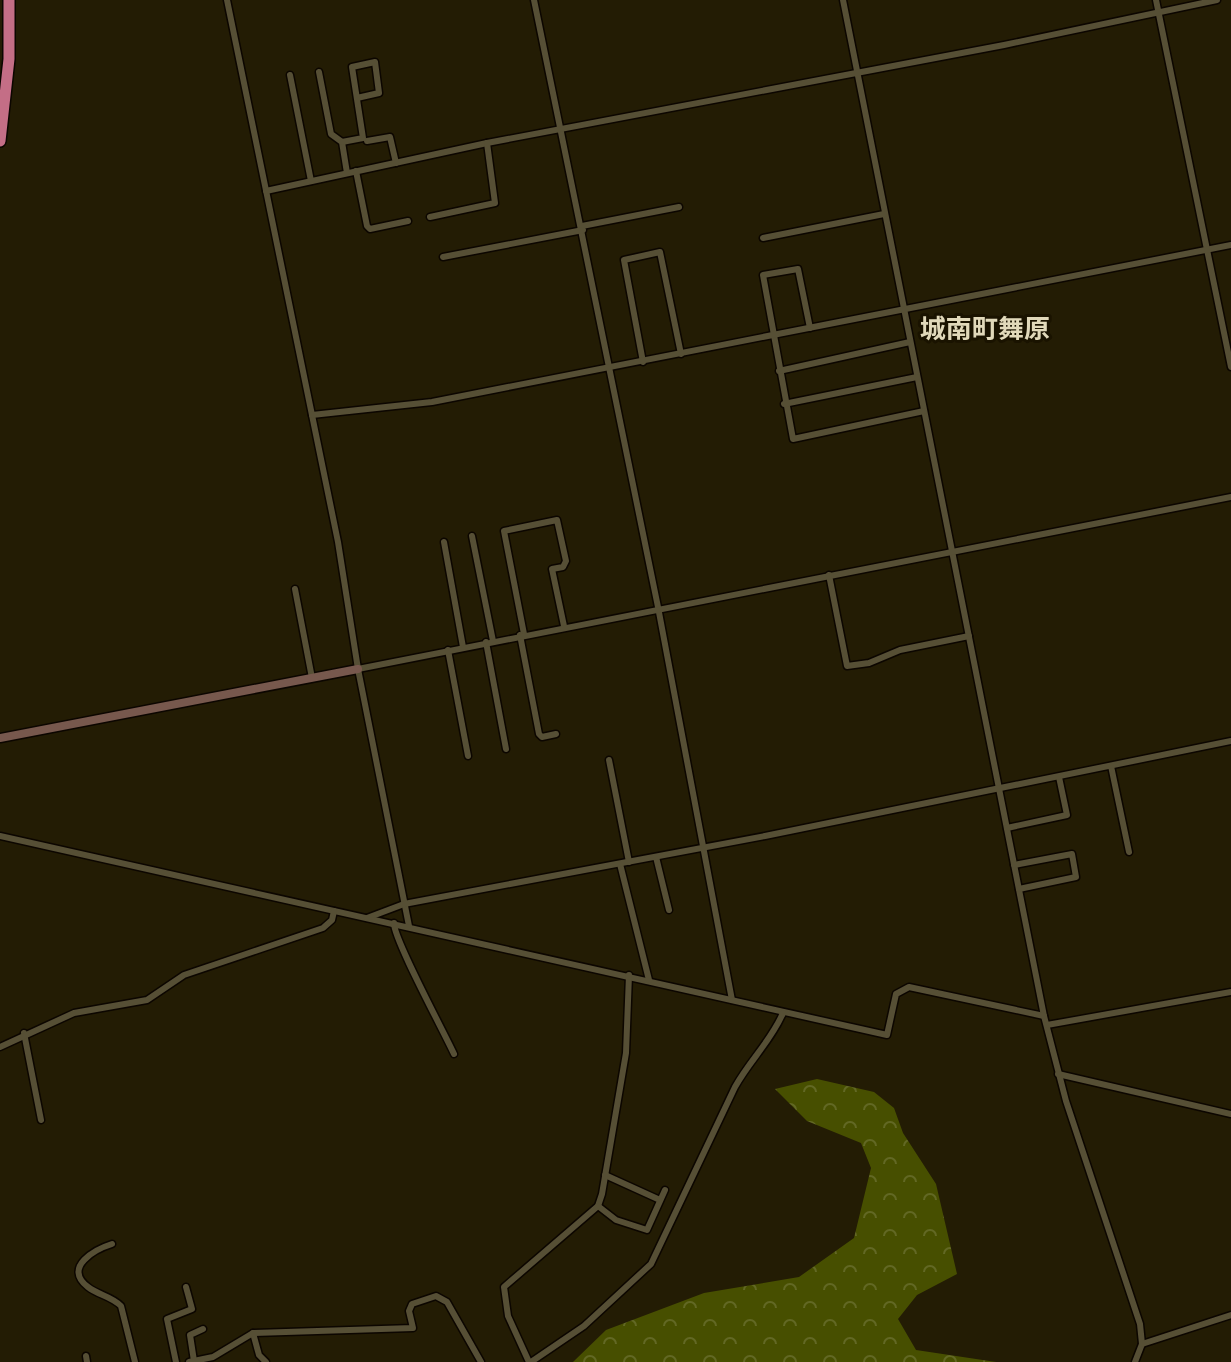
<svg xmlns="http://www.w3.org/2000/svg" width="1231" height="1362" font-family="'PT Sans','Noto Sans JP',sans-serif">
	<defs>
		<pattern id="forest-crowns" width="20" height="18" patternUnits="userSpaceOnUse" patternTransform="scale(2)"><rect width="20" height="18" fill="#474f00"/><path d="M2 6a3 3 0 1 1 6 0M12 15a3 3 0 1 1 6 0" fill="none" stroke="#626824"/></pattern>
	</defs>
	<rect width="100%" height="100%" fill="#231c04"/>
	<polygon fill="url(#forest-crowns)" points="817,1079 874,1092 894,1108 903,1133 936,1184 957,1274 917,1295 898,1319 916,1350 996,1362 573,1362 606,1330 704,1293 799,1277 854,1238 871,1168 861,1143 807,1121 775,1089"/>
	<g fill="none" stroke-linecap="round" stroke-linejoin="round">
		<defs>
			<g id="street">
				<polyline points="227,0 338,542 358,669 409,926"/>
				<polyline points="534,0 658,607 732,1000"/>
				<polyline points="843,0 1044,1016 1066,1101 1140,1324 1142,1344 1135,1362"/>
				<polyline points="1156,0 1231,367"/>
				<polyline points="319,72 331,134 342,142 347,173"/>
				<polyline points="290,75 311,181"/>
				<polyline points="367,141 390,137 396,163"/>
				<polyline points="342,142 363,138 352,67 375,62 379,93 357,98"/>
				<polyline points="356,171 367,226 370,229 408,221"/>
				<polyline points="266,191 487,143 1004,45 1217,0"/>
				<polyline points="430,217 495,203 487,143"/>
				<polyline points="582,226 679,207"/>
				<polyline points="763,238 884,214"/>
				<polyline points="443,257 583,230"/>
				<polyline points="810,328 798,269 763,275 793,439 924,411"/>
				<polyline points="643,362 624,260 660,252 681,354"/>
				<polyline points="779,371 910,342"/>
				<polyline points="784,404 917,377"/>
				<polyline points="312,415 432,402 1231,245"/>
				<polyline points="472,536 493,641"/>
				<polyline points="444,542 463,647"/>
				<polyline points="829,575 847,666 869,663 900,650 969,636"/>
				<polyline points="295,589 312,678"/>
				<polyline points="524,634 504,531 557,520 566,561 563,567 552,569 564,626"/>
				<polyline points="520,635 539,734 542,737 556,734"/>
				<polyline points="486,642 506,749"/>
				<polyline points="448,650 468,756"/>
				<polyline points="358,669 1231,497"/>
				<polyline points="609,760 629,862"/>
				<polyline points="1111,766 1129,852"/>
				<polyline points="1007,828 1067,815 1059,777"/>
				<polyline points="0,836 887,1035 896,994 909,987 1044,1016"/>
				<polyline points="656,857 669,910"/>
				<polyline points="620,864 649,980"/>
				<polyline points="1014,865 1072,854 1076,877 1019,889"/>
				<polyline points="367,918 404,904 765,836 1231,741"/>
				<path d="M394,923C393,938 444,1032 454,1054"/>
				<polyline points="1047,1025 1231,992"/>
				<polyline points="24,1033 41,1120"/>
				<polyline points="0,1047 74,1013 147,1000 184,975 323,928 332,920 334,911"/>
				<polyline points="1058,1074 1231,1114"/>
				<polyline points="605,1175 660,1200"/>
				<polyline points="598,1206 616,1220 647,1230 665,1190"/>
				<path d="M112,1244C96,1249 62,1267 88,1287C98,1295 111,1296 121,1306L135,1362"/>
				<polyline points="253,1333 259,1355 266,1362"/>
				<polyline points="1142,1344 1231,1315"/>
				<polyline points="86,1356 87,1362"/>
				<polyline points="194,1361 190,1335 203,1329"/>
				<polyline points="176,1362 167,1319 192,1309 186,1287"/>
				<polyline points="189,1362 213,1357 253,1333 413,1328 409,1311 412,1304 436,1296 447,1302 481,1362"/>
				<polyline points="529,1362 508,1316 504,1287 598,1206 602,1194 626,1053 629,975"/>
				<path d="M531,1362L584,1326L651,1264L735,1087C750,1060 771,1041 783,1013"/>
			</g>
			<polyline id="secondary" points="0,738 358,669"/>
			<polyline id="highway" points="0,141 9,59 9,0"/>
		</defs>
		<use href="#street" stroke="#0c0600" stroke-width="9"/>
		<use href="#secondary" stroke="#0c0600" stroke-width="11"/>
		<use href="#highway" stroke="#0c0600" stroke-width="14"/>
		<use href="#street" stroke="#564f35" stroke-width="6"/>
		<use href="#secondary" stroke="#77584d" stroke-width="8"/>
		<use href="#highway" stroke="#c46e86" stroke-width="11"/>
	</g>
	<g text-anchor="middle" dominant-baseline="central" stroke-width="6" stroke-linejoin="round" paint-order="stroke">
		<g font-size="26" font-weight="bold" fill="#e1d9ba" stroke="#1a1300">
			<text x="985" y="328">城南町舞原</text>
		</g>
	</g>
</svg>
